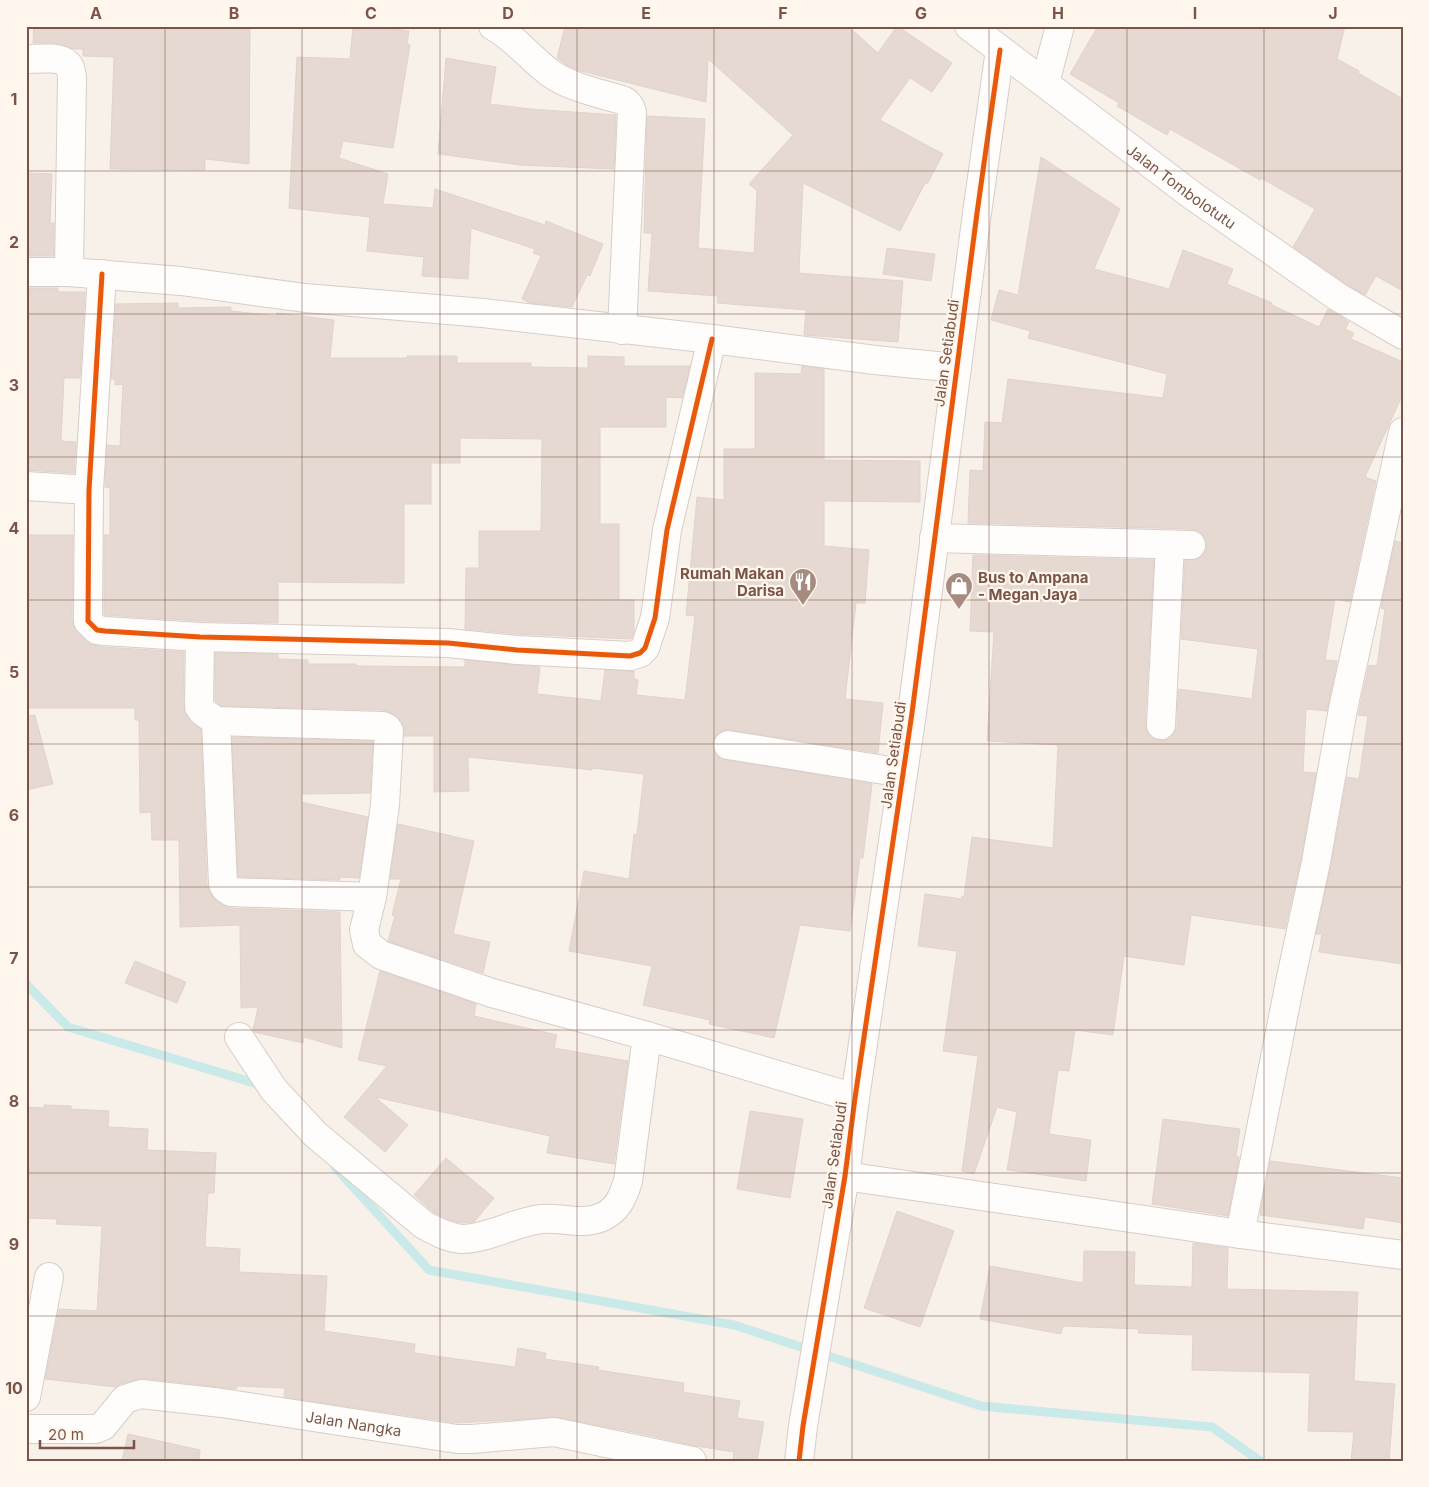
<svg xmlns="http://www.w3.org/2000/svg" width="1429" height="1487" font-family="Inter,sans-serif">
	<rect width="100%" height="100%" fill="#f8f1ea"/>
	<g fill="none" stroke-linecap="round" stroke-linejoin="round">
		<g stroke="#caeaea" stroke-width="9">
			<polyline points="26,984 68,1027 261,1085"/>
			<polyline points="335,1167 429,1270 734,1325 981,1406 1212,1427 1260,1461"/>
		</g>
	</g>
	<g fill="#e5d9d1" stroke="#e2d3cc">
		<polygon points="34,26 250,26 249,164 205,159 205,170 110,169 114,57 83,56 83,49 73,49 55,43 33,43"/>
		<polygon points="353,26 372,26 409,31 407,44 410,45 393,148 343,141 339,158 388,174 383,204 433,208 435,189 545,225 546,221 603,244 590,276 587,275 572,307 530,303 522,299 541,256 533,253 535,249 471,228 468,279 422,276 424,257 367,251 370,217 289,208 297,57 350,59"/>
		<polygon points="565,26 848,26 878,53 897,26 952,63 932,92 910,78 880,120 943,154 927,184 925,183 900,231 803,183 799,273 903,281 898,342 804,335 806,310 717,303 718,296 648,291 652,233 644,233 647,116 705,119 698,248 754,253 757,191 749,184 793,135 708,59 706,102 581,71 568,66 557,58"/>
		<polygon points="1098,26 1345,26 1337,59 1359,71 1358,73 1403,99 1403,291 1376,276 1365,295 1346,284 1293,247 1315,209 1261,178 1260,180 1170,129 1167,135 1117,106 1119,103 1070,74"/>
		<polygon points="446,58 496,67 490,104 530,109 616,115 614,169 520,165 438,154"/>
		<polygon points="1041,157 1120,209 1094,269 1169,289 1183,250 1233,269 1227,284 1272,303 1272,305 1319,327 1328,309 1349,322 1345,329 1354,333 1351,339 1403,362 1403,394 1365,477 1376,481 1350,602 1335,599 1325,660 1337,661 1327,711 1306,709 1303,772 1316,773 1301,859 1285,929 1191,915 1184,965 1124,956 1113,1035 1075,1030 1069,1071 1058,1070 1049,1134 1091,1140 1086,1181 1007,1170 1017,1112 997,1107 974,1174 962,1171 978,1056 943,1051 957,951 918,946 925,894 962,899 962,896 964,897 972,837 1053,848 1058,745 987,741 994,632 970,631 973,555 1154,560 1145,724 1147,733 1153,738 1161,741 1168,739 1174,733 1177,726 1178,689 1252,699 1258,649 1181,639 1185,560 1199,558 1204,554 1207,546 1205,538 1199,531 1191,529 968,523 970,470 983,471 985,422 1002,423 1008,379 1163,398 1167,374 1028,338 1030,331 991,320 999,290 1018,295"/>
		<polygon points="26,173 52,174 50,223 54,223 54,256 26,256"/>
		<polygon points="887,248 935,254 931,281 883,274"/>
		<polygon points="26,288 58,288 58,292 85,292 80,378 64,378 61,441 76,442 74,473 26,470"/>
		<polygon points="178,303 178,308 231,307 231,311 277,316 277,313 334,320 330,358 407,358 407,356 457,356 457,363 531,363 531,367 588,368 588,356 624,357 624,366 690,366 682,398 666,397 666,427 600,427 600,524 619,524 619,600 634,600 634,632 631,639 518,634 465,629 466,568 479,568 479,531 541,531 542,439 460,438 460,463 431,463 431,504 404,504 404,583 278,582 278,623 201,621 104,615 104,535 110,535 110,488 105,487 107,445 120,446 123,384 115,385 115,379 111,379 116,304"/>
		<polygon points="802,366 824,369 824,460 920,461 920,502 824,501 824,546 869,550 865,603 856,603 845,699 883,703 878,753 730,730 722,731 716,736 713,742 714,751 719,757 726,760 872,784 863,858 860,858 850,931 800,925 774,1038 709,1024 710,1020 643,1005 652,966 569,951 584,871 629,879 634,834 637,834 644,774 592,768 592,770 468,757 469,791 434,792 434,736 404,736 402,722 390,712 383,710 221,706 215,701 215,653 278,654 278,659 308,660 308,664 356,664 356,666 465,667 465,660 540,667 537,694 601,701 605,670 634,671 634,679 638,680 636,695 685,700 695,616 686,615 697,497 724,500 724,449 755,449 755,373 801,374"/>
		<polygon points="26,535 73,535 72,621 77,632 86,641 94,645 103,647 184,652 183,707 187,717 201,729 207,885 209,891 216,901 230,908 340,912 342,1048 304,1037 303,1043 254,1032 253,1030 258,1007 241,1008 240,925 180,927 179,840 152,840 151,812 140,813 139,720 135,720 135,708 26,708"/>
		<polygon points="1395,541 1403,543 1403,964 1319,952 1322,934 1316,934 1331,865 1347,777 1359,779 1368,716 1358,715 1369,665 1377,666 1385,609 1381,608"/>
		<polygon points="35,715 53,784 26,790 26,716"/>
		<polygon points="232,737 373,741 370,793 302,794 301,802 368,817 359,878 340,877 340,880 238,877"/>
		<polygon points="398,824 474,841 453,934 490,942 483,973 388,941 395,916 392,915 401,879 390,879"/>
		<polygon points="135,961 186,982 177,1003 125,983"/>
		<polygon points="380,971 476,1004 474,1016 557,1035 554,1048 628,1061 614,1164 547,1153 550,1136 375,1097 408,1125 385,1152 344,1117 387,1066 358,1060"/>
		<polygon points="44,1105 71,1106 71,1109 109,1111 108,1127 148,1129 147,1150 216,1153 214,1193 208,1193 205,1247 240,1249 239,1272 327,1276 324,1331 415,1344 414,1353 515,1367 518,1348 546,1353 545,1359 599,1367 598,1370 684,1383 683,1392 740,1401 737,1418 764,1422 757,1461 733,1461 734,1452 696,1446 643,1434 557,1417 458,1423 284,1397 285,1388 237,1386 236,1389 142,1378 120,1384 116,1387 45,1379 59,1309 97,1311 102,1226 56,1224 57,1219 26,1218 26,1107 44,1108"/>
		<polygon points="750,1111 803,1119 790,1198 737,1189"/>
		<polygon points="1163,1119 1240,1129 1236,1156 1239,1157 1228,1216 1152,1204"/>
		<polygon points="446,1158 494,1198 474,1222 460,1223 449,1220 433,1212 414,1195"/>
		<polygon points="1270,1161 1403,1178 1403,1223 1365,1217 1363,1229 1260,1215"/>
		<polygon points="897,1211 954,1231 920,1327 864,1308"/>
		<polygon points="1193,1243 1228,1248 1227,1289 1358,1292 1354,1381 1395,1384 1389,1461 1351,1461 1354,1432 1308,1431 1310,1373 1192,1370 1193,1335 1138,1333 1139,1329 1063,1326 1061,1334 980,1319 990,1266 1083,1283 1084,1251 1135,1252 1134,1285 1192,1287"/>
		<polygon points="128,1434 200,1450 199,1461 122,1461"/>
	</g>
	<g fill="none" stroke-linecap="round" stroke-linejoin="round">
		<defs>
			<g id="street">
				<path d="M493,26C516,38 532,61 553,75C573,88 599,93 622,100C628,102 630,106 632,112L622,330"/>
				<path d="M26,59C36,59 59,56 66,63C71,66 71,72 72,77L69,272L181,281L305,298L483,313L712,339L875,360L957,368"/>
				<polyline points="1045,83 1060,26"/>
				<polyline points="26,272 69,272"/>
				<polyline points="102,274 89,490 88,621 97,630 105,631 200,637 448,643 517,650 630,656 640,653 645,648 655,618 667,530 712,339"/>
				<polyline points="26,486 89,490"/>
				<polyline points="934,538 1191,545"/>
				<polyline points="200,637 199,707 203,712 216,721 383,726 387,728 389,731 385,805 372,897 364,930 367,944 381,955 492,993 647,1036 855,1098"/>
				<polyline points="216,721 223,884 225,888 231,892 372,897"/>
				<polyline points="1161,725 1170,545"/>
				<polyline points="728,745 903,773"/>
				<path d="M239,1037L274,1090L316,1135L424,1225C436,1231 449,1239 463,1239C490,1238 515,1222 541,1219C562,1217 582,1226 602,1217C618,1210 623,1197 628,1181L647,1036"/>
				<polyline points="845,1176 1240,1234 1403,1255"/>
				<polyline points="1240,1234 1290,982 1316,862 1343,709 1403,432"/>
				<polyline points="26,1397 49,1277"/>
				<path id="s1" d="M26,1429H96L103,1426L125,1399L141,1394L222,1403L457,1439H472L554,1432L692,1461"/>
				<polyline points="799,1461 803,1426 845,1176 855,1098 912,713 977,213 1000,50"/>
			</g>
			<g id="secondary">
				<path id="s2" d="M969,26L1193,196L1338,297L1403,335"/>
			</g>
		</defs>
		<use href="#street" stroke="#d7cdc7" stroke-width="30"/>
		<use href="#secondary" stroke="#d9cec8" stroke-width="30"/>
		<use href="#street" stroke="#fefdfc" stroke-width="28"/>
		<use href="#secondary" stroke="#fefdfc" stroke-width="28"/>
		<defs>
			<g id="cycleway">
				<polyline points="102,274 89,490 88,621 97,630 105,631 200,637 448,643 517,650 630,656 640,653 645,648 655,618 667,530 712,339"/>
				<polyline points="799,1461 803,1426 845,1176 855,1098 912,713 977,213 1000,50"/>
			</g>
		</defs>
		<use href="#cycleway" stroke="#fff6ed" stroke-width="8"/>
		<use href="#cycleway" stroke="#e8590c" stroke-width="5"/>
	</g>
	<path fill="none" stroke="#7a5547" stroke-width="1" stroke-opacity="0.55" d="M165,26V1461M302,26V1461M440,26V1461M577,26V1461M714,26V1461M852,26V1461M989,26V1461M1127,26V1461M1264,26V1461M26,171H1403M26,314H1403M26,457H1403M26,600H1403M26,744H1403M26,887H1403M26,1030H1403M26,1173H1403M26,1316H1403"/>
	<defs>
		<symbol id="restaurant-pin" viewBox="-11 -11 22 30"><path d="M0 17L-7.5 6A9.5 9.5 0 1 1 7.5 6Z" fill="#a68c80" stroke="#fff6ed"/><path d="M-5-6h1v4h1v-4h1v4h1v-4h1v5L-1.5 .5V6h-2V.5L-5-1ZM5-6V6H3V1.5H1.5Q1.5-4 5-6Z" fill="#fff"/></symbol>
		<symbol id="shop-pin" viewBox="-11 -11 22 30"><path d="M0 17L-7.5 6A9.5 9.5 0 1 1 7.5 6Z" fill="#a68c80" stroke="#fff6ed"/><path d="M-5-2.5h2.3a2.7 3.5 0 0 1 5.4 0H5L5.5 6h-11ZM-1.5-2.5h3a1.5 2.3 0 0 0-3 0Z" fill="#fff"/></symbol>
	</defs>
	<g fill-rule="evenodd">
		<use href="#restaurant-pin" x="787" y="566" width="32" height="43"/>
		<use href="#shop-pin" x="943" y="570" width="32" height="43"/>
	</g>
	<g text-anchor="middle" dominant-baseline="central" stroke-width="4.5" stroke-linejoin="round" paint-order="stroke">
		<g font-size="15" fill="#7a5547" stroke="#fff6ed">
			<text stroke="none"><textPath href="#s2" startOffset="266">Jalan Tombolotutu</textPath></text>
			<text transform="translate(946 353) rotate(-82)">Jalan Setiabudi</text>
			<text transform="translate(893 755) rotate(-82)">Jalan Setiabudi</text>
			<text transform="translate(834 1155) rotate(-82)">Jalan Setiabudi</text>
			<text stroke="none"><textPath href="#s1" startOffset="344">Jalan Nangka</textPath></text>
		</g>
		<g font-size="15" font-weight="bold" fill="#7a5547" stroke="#fff6ed" text-anchor="end">
			<text x="784" y="573">Rumah Makan<tspan x="784" dy="17">Darisa</tspan></text>
			<text x="978" y="577" text-anchor="start">Bus to Ampana<tspan x="978" dy="17">- Megan Jaya</tspan></text>
		</g>
	</g>
	<rect width="1429" height="1487" fill="none" stroke="#fff6ed" stroke-width="55"/>
	<path d="M40 1440v8h94v-8" fill="none" stroke="#7a5547" stroke-width="2.5"/>
	<text x="48" y="1440" font-size="15" fill="#7a5547" stroke="#fff6ed" stroke-width="4" paint-order="stroke">20 m</text>
	<rect x="28" y="28" width="1374" height="1432" fill="none" stroke="#7a5547" stroke-width="2"/>
	<g font-size="16" text-anchor="middle" font-weight="bold" fill="#7a5547">
		<text x="96" y="19">A</text>
		<text x="234" y="19">B</text>
		<text x="371" y="19">C</text>
		<text x="508" y="19">D</text>
		<text x="646" y="19">E</text>
		<text x="783" y="19">F</text>
		<text x="921" y="19">G</text>
		<text x="1058" y="19">H</text>
		<text x="1195" y="19">I</text>
		<text x="1333" y="19">J</text>
		<text x="14" y="105">1</text>
		<text x="14" y="248">2</text>
		<text x="14" y="391">3</text>
		<text x="14" y="534">4</text>
		<text x="14" y="678">5</text>
		<text x="14" y="821">6</text>
		<text x="14" y="964">7</text>
		<text x="14" y="1107">8</text>
		<text x="14" y="1250">9</text>
		<text x="14" y="1394">10</text>
	</g>
</svg>
